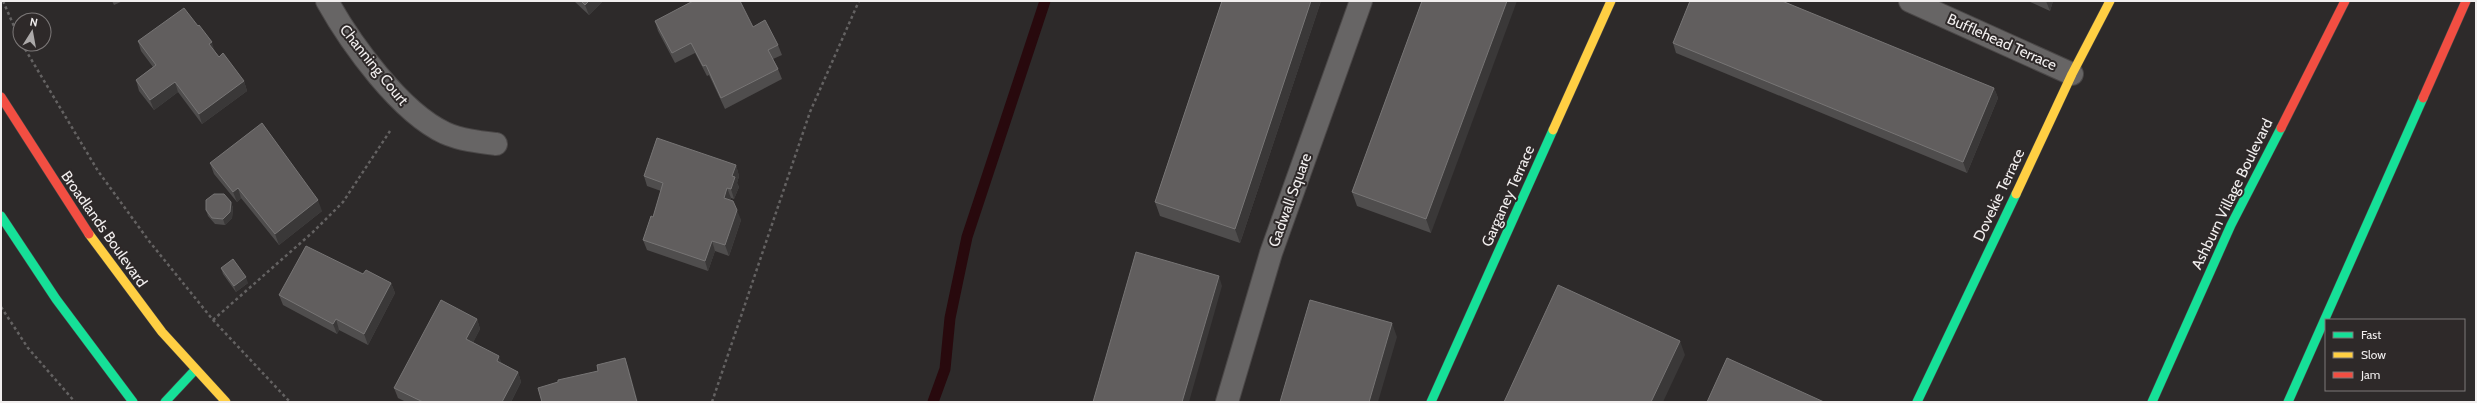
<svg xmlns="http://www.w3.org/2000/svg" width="2477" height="403" font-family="Cabin,sans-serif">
	<rect width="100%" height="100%" fill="#2d2a2a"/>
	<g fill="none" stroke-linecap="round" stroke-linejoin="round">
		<polyline stroke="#28090d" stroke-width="11" points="933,402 945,369 950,318 967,237 1045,1"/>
		<defs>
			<g id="street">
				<path d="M327,1C351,44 400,112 445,133C461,140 479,142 496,144"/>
				<polyline points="1910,1 2072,74"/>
				<polyline points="1227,402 1271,253 1361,1"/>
			</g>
			<g id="fast">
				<polyline points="1,216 56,299 133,402"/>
				<polyline points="165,402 194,371"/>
				<polyline points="1431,402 1553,130"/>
				<polyline points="1917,402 2016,194"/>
				<polyline points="2152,402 2231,225 2281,128"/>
				<polyline points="2288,402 2423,98"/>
			</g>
			<g id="slow">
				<polyline points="1553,130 1611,1"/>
				<polyline points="2016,194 2072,74 2110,1"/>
				<polyline points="89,234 162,332 226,402"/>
			</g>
			<g id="jam">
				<polyline points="1,97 89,234"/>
				<polyline points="2423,98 2466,1"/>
				<polyline points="2281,128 2345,1"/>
			</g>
		</defs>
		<use href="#street" stroke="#4a4747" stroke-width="24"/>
		<use href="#fast" stroke="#4a4747" stroke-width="10"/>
		<use href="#slow" stroke="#4a4747" stroke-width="10"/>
		<use href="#jam" stroke="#4a4747" stroke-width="10"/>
		<g stroke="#646262" stroke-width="2.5" stroke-dasharray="3 3" stroke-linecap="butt">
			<polyline points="3,1 20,40"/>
			<polyline points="22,44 98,171 149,241 213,320 290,402"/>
			<polyline points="1,307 28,348 75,402"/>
			<polyline points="213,320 313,232 343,202 390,131"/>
			<polyline points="712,402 810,112 859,1"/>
		</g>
		<use href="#street" stroke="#676565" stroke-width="22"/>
		<use href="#fast" stroke="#16e098" stroke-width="9"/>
		<use href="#slow" stroke="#ffcf43" stroke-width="9"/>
		<use href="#jam" stroke="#f24e42" stroke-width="9"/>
	</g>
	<g fill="#4f4d4d">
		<polygon points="112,1 123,1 114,5"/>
		<polygon points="574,1 603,1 589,15"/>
		<polygon points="1222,1 1321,1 1240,243 1160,216 1155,202"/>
		<polygon points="1422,1 1431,233 1357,206 1352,192"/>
		<polygon points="2028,1 2053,1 2050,11"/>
		<polygon points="655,21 753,27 778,45 782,55 773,59 778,69 782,79 725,109 709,75 707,76 695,53 675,63 658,31"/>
		<polygon points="138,41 215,52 219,57 244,81 247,91 202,124 178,92 154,110 139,91 136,80 153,67 141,51"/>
		<polygon points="1673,43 1994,88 1998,98 1967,173 1676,53"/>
		<polygon points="210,163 322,211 279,245 241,198 237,202 214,174"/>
		<polygon points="736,165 739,176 737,183 739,187 734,199 731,198 730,200 741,220 729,256 715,251 708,271 647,250 643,240 653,217 661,191 647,186 644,176"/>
		<polygon points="231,202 233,208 232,218 225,225 215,224 208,216 206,210"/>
		<polygon points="221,268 248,283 236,292 223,274"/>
		<polygon points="363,274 391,283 395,293 368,345 339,330 337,334 283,305 279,295"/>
		<polygon points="477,319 480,329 473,342 502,363 518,372 521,382 511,402 406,402 398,398 394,388"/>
	</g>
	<g fill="#3a3838">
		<polygon points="589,1 603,1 589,15 585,5"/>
		<polygon points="1311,1 1321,1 1240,243 1235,229"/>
		<polygon points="1507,1 1517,1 1431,233 1426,219"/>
		<polygon points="2046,1 2053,1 2050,11"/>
		<polygon points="212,42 215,52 209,44"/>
		<polygon points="244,81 247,91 202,124 199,114"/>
		<polygon points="175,82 178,92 154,110 150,100"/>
		<polygon points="1994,88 1998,98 1967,173 1963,162"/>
		<polygon points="736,165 739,176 737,183 739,187 734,199 731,189 732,176"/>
		<polygon points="238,188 241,198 237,202 233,192"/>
		<polygon points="727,188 731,198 728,208 724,198"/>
		<polygon points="318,200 322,211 279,245 275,234"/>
		<polygon points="231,202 233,208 232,218 225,225 223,219"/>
		<polygon points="737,210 741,220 729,256 725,245"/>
		<polygon points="712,241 715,251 708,271 705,261"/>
		<polygon points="1219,276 1222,286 1189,402 1182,402"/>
		<polygon points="246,277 248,283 236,292 234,286"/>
		<polygon points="391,283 395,293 368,345 364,334"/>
		<polygon points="336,319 339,330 337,334 333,324"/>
		<polygon points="477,319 480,329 470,349 466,339"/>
		<polygon points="1392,323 1397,337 1378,402 1369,402"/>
		<polygon points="1680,341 1685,355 1663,402 1651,402"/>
		<polygon points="499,356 503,367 497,361"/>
		<polygon points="625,358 629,369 638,402 637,402"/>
		<polygon points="518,372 521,382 511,402 502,402"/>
	</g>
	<g fill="#615e5e" stroke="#777575">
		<polygon points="581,1 589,1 585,5"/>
		<polygon points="693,1 740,1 753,27 765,20 778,45 768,50 778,69 721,98 706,65 703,66 691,43 672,53 655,21"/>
		<polygon points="1222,1 1311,1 1235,229 1155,202"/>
		<polygon points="1422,1 1507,1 1426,219 1352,192"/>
		<polygon points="1690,1 1782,1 1994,88 1963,162 1673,43"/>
		<polygon points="184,8 198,26 199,25 212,42 209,44 219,57 223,53 244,81 199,114 175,82 150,100 136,80 156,65 138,41"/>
		<polygon points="262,123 318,200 275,234 238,188 233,192 210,163"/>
		<polygon points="657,138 736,165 732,176 735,177 731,189 727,188 724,198 733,201 737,210 725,245 712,241 705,261 643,240 651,216 653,217 663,183 644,176"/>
		<polygon points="214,194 224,194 231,202 230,212 223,219 212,218 206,210 206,200"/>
		<polygon points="306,246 363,274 366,270 391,283 364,334 336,319 333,324 279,295"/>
		<polygon points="1136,252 1219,276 1182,402 1093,402"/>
		<polygon points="233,259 246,277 234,286 221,268"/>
		<polygon points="1558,285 1680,341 1651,402 1504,402"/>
		<polygon points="441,300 477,319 466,339 499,356 497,361 518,372 502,402 423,402 394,388"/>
		<polygon points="1310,300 1392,323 1369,402 1280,402"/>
		<polygon points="625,358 637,402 542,402 538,388 558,382 558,380 598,371 597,365"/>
		<polygon points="1727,358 1824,402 1707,402"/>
	</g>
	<g text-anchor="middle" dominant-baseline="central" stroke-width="4" stroke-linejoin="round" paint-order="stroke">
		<g font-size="15" fill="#f1eeee" stroke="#2e2929">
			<text transform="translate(2002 42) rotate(24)">Bufflehead Terrace</text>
			<text transform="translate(374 65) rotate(51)">Channing Court</text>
			<text transform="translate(2232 194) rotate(-64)">Ashburn Village Boulevard</text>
			<text transform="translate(1999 195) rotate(-65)">Dovekie Terrace</text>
			<text transform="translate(1508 196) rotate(-66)">Garganey Terrace</text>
			<text transform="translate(1290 200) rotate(-70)">Gadwall Square</text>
			<text transform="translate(104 229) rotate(55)">Broadlands Boulevard</text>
		</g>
	</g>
	<rect width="2477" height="403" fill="none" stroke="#f1eeee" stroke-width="4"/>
	<rect x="2325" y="319" width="140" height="72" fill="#2e2929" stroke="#7c7878"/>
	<rect x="2333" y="332" width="20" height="6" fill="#16e098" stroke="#7c7878"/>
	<text x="2361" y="339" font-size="12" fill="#f1eeee">Fast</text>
	<rect x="2333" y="352" width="20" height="6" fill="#ffcf43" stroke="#7c7878"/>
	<text x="2361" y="359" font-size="12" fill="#f1eeee">Slow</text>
	<rect x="2333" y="372" width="20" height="6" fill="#f24e42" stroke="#7c7878"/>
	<text x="2361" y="379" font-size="12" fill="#f1eeee">Jam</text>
	<g transform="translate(32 32) rotate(11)"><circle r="19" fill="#2e2929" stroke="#7c7878"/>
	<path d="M0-3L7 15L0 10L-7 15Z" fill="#aca9a9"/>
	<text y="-6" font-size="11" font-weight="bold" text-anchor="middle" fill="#f1eeee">N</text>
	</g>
</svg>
